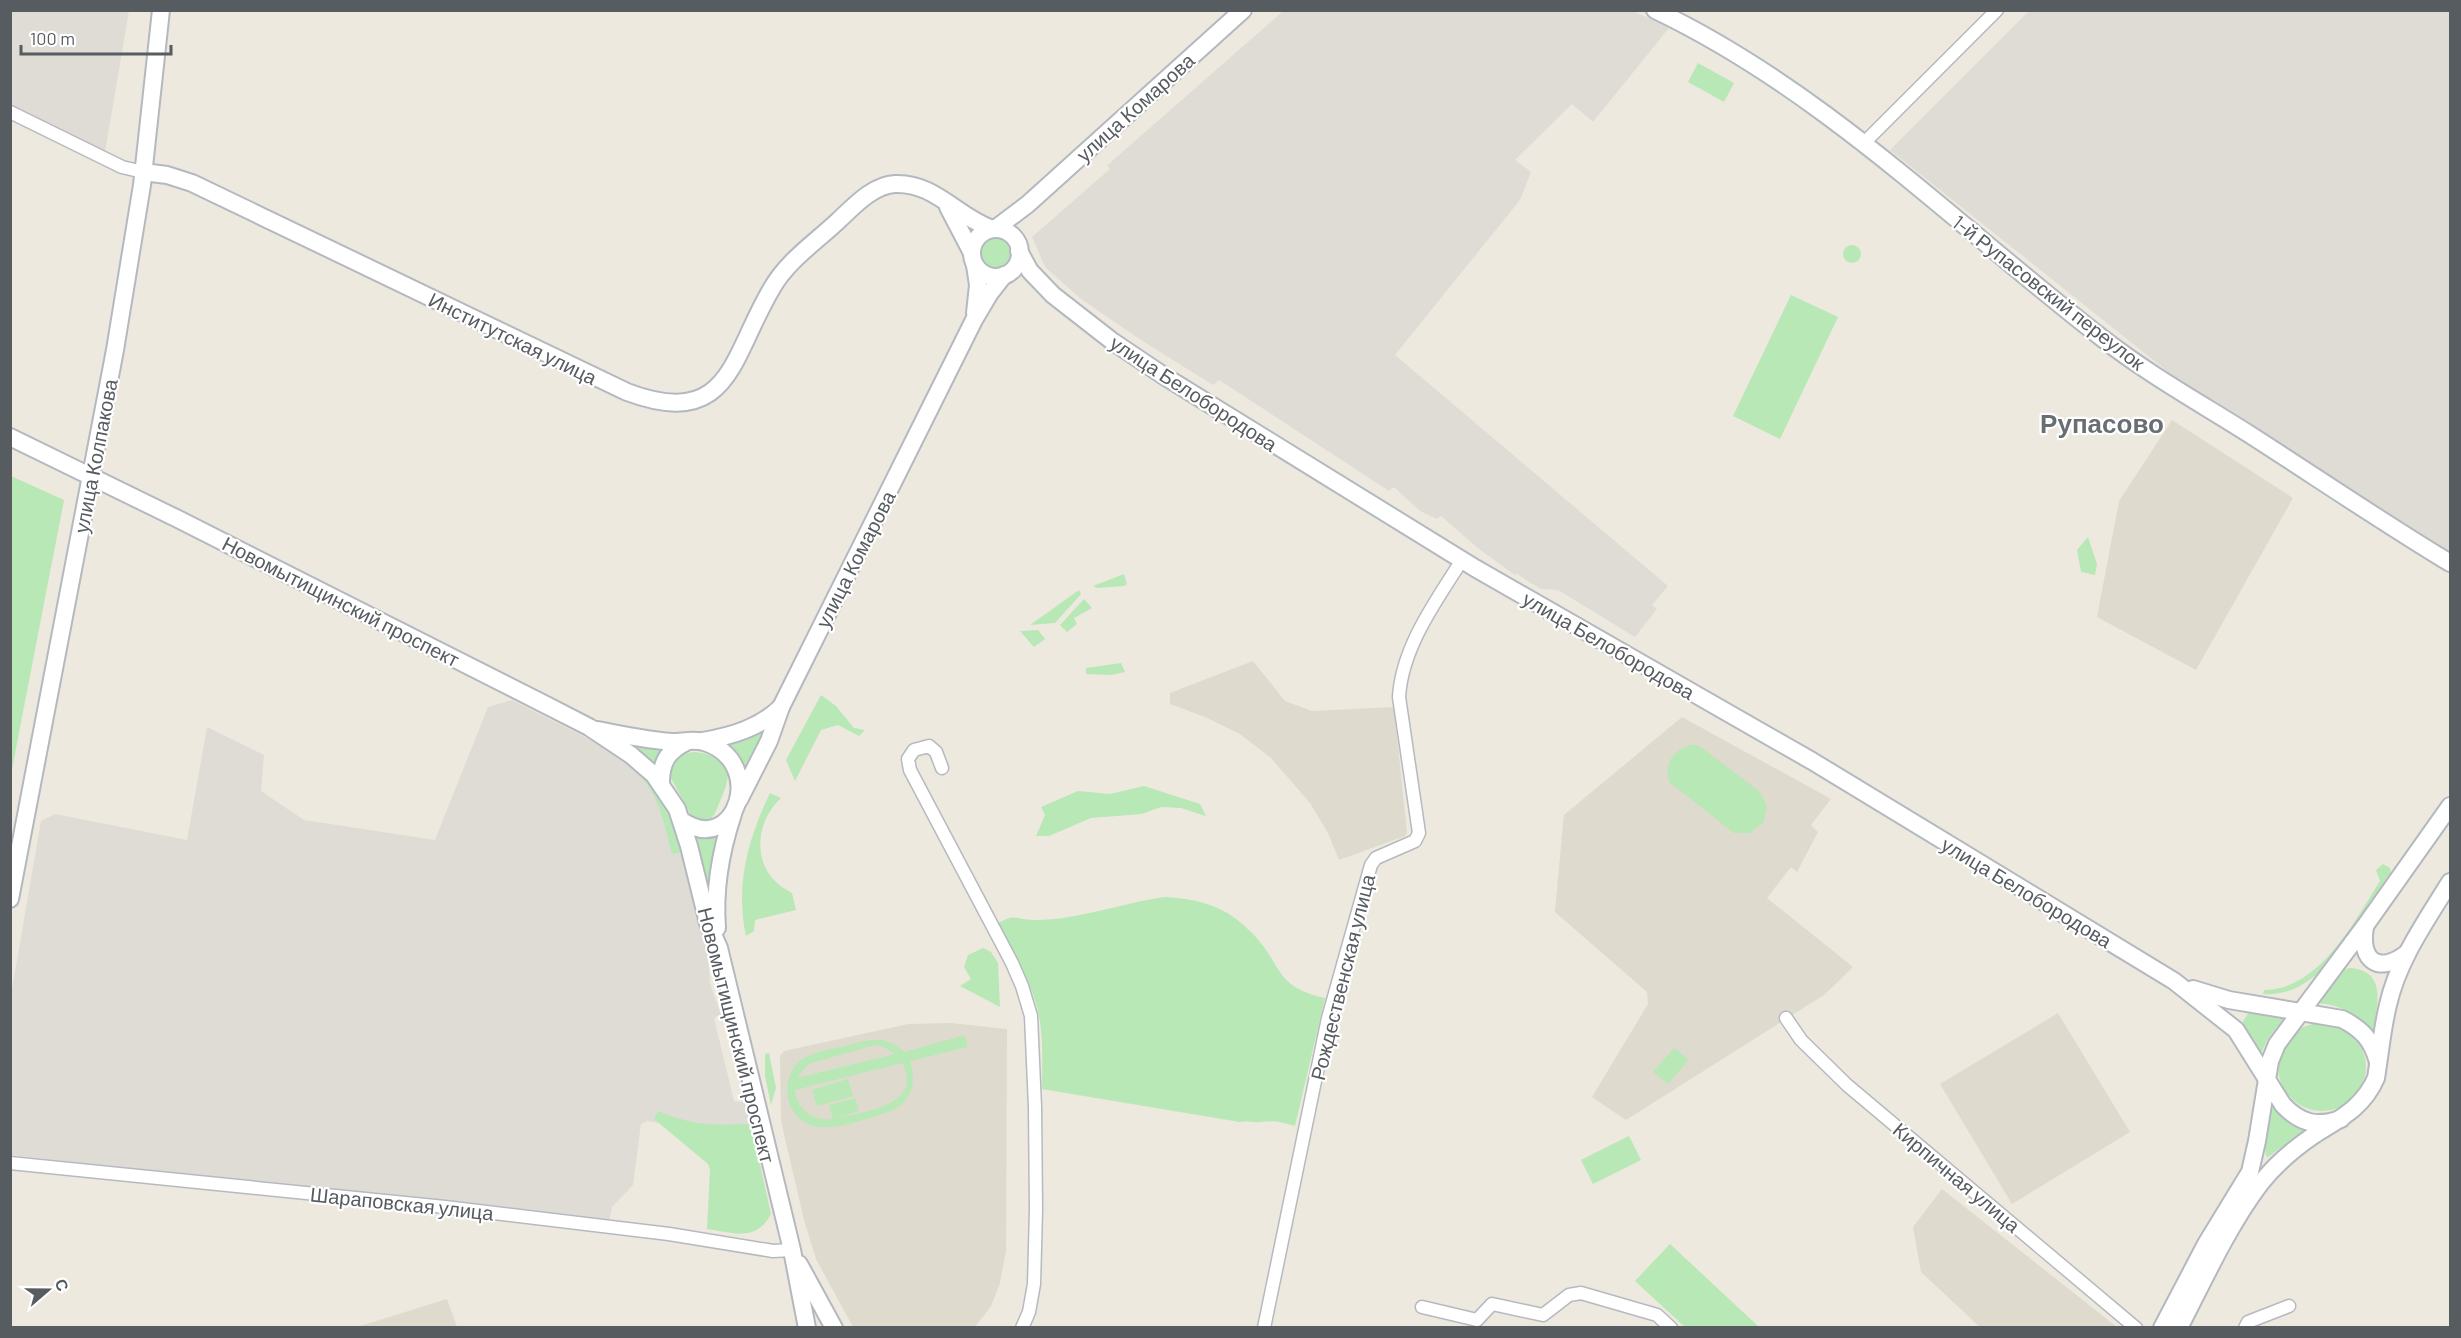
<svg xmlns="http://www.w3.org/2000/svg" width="2461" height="1338" font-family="Barlow,sans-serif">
	<rect width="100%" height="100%" fill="#ede9de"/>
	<g fill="#dfdcd6">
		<polygon points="1631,10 1669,28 1593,122 1572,104 1515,160 1531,172 1520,200 1395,355 1668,586 1652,605 1657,609 1635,637 1558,590 1541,589 1517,574 1515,575 1479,549 1441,516 1437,519 1420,511 1394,487 1389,491 1219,380 1213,385 1141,340 1081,299 1045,267 1032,237 1110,169 1107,165 1110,163 1283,11"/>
		<polygon points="10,11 129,11 105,152 11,107"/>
		<polygon points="2029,11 2450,11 2450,552 2187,387 1890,150"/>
		<polygon points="512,700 614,752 643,774 668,812 685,859 708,953 710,983 721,1015 714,1018 734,1101 745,1102 751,1127 706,1131 647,1121 641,1124 633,1185 612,1207 609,1221 11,1155 11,995 41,821 55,814 187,840 207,727 264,755 261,791 304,820 435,840 488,707"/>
	</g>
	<g fill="#dfdace">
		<polygon points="2172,420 2293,498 2196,670 2097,617 2119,501"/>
		<polygon points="1253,661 1285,701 1312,711 1394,707 1407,833 1405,836 1339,860 1328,833 1310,803 1271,758 1240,734 1205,717 1170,704 1170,693"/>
		<polygon points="1682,717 1831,799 1811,825 1818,832 1797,872 1791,867 1767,898 1853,967 1824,995 1626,1120 1592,1097 1648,1004 1647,992 1555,912 1563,823 1564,815"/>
		<polygon points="2058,1013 2130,1132 2012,1204 1940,1084"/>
		<polygon points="951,1023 1007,1029 1006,1251 1000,1283 991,1306 975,1327 853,1327 816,1259 804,1220 781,1121 780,1056 784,1051 908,1024"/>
		<polygon points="1942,1189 2117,1327 1980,1327 1921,1272 1913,1227"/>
		<polygon points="447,1299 457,1327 357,1327"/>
	</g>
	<g fill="#b8e8b6" fill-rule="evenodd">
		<polygon points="1698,63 1734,83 1724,102 1688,82"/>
		<circle cx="996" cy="253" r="18"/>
		<circle cx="1852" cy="254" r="9"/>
		<polygon points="1791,295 1838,317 1780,439 1733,416"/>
		<polygon points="11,476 64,500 11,774"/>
		<polygon points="2088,537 2097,564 2095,575 2081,572 2077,550"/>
		<polygon points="1124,574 1127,584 1124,586 1097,588 1093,586"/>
		<polygon points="1079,590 1081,594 1055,623 1030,625"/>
		<polygon points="1084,599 1092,608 1074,618 1077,624 1067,632 1060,625"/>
		<polygon points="1038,630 1045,639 1034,647 1020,631"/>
		<polygon points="1121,663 1125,672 1111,675 1086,674 1086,668"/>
		<polygon points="821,695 836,706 854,728 865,730 859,736 838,725 821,730 795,781 786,760"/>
		<polygon points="767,727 745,776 724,746 745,739"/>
		<polygon points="620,739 663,748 657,758 656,768"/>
		<path d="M1690,745H1698L1760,792L1767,807L1763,823L1750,833H1734L1669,782C1664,764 1672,751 1690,745Z"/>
		<path d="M695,752C731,756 734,772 720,801C717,809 714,817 708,822L693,819L667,771L677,754Z"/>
		<path d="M643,774L662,799L683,852L672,854C665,827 660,798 641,777Z"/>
		<polygon points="1144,786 1200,804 1206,816 1181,808 1161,807 1142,814 1091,818 1049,836 1036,836 1045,815 1041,807 1078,791 1110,794"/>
		<path d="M770,793L781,798C757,820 752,859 776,882C781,887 787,890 792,893L796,910L755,920L754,931L746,936C735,885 748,839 770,793Z"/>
		<polygon points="720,830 711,905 690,832"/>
		<path d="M2383,864L2390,868L2391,873C2383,881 2378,893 2372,904C2348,941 2314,998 2263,994L2264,990C2319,990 2354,922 2380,881L2376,870Z"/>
		<path d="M1165,897C1200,899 1226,906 1252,933C1283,964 1273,987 1325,998L1295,1126C1280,1122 1275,1120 1260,1122C1253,1123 1247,1120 1240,1122L1042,1089C1042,1062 1044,1033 1037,1007C1029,977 1010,950 996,924C1017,912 1014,920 1035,920C1079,920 1121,903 1165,897Z"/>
		<polygon points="983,948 991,952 998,963 1000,1007 960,986 971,979 964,967 968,955"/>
		<path d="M2349,968C2388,970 2377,1005 2373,1031C2356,1013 2342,1005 2317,1003L2344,970Z"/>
		<polygon points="2249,1012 2285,1017 2269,1037 2259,1057 2239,1028"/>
		<circle cx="2322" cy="1067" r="44"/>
		<path d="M965,1035L968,1047L910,1061C916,1080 913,1099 895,1109C875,1117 840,1129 819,1127C787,1124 776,1080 801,1060C813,1051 834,1049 849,1045C871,1039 886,1035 904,1052ZM875,1045L882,1046L895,1054L797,1078L808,1064ZM902,1063C926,1104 862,1113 836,1118L859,1111L855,1098L829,1105L833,1119C814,1122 796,1109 795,1090Z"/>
		<polygon points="1674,1048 1689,1060 1668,1084 1653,1072"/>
		<polygon points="769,1053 776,1088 771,1105 765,1076 765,1054"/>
		<polygon points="848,1079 853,1096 817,1106 812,1090"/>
		<polygon points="2270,1100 2276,1109 2307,1128 2268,1157 2266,1156 2265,1149"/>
		<path d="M658,1111C694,1126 713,1125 751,1124L771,1214C756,1242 735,1233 707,1229L710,1170L708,1164L654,1119Z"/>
		<polygon points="1629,1136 1641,1160 1593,1184 1581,1160"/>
		<polygon points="1670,1244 1759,1327 1685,1327 1635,1281"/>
	</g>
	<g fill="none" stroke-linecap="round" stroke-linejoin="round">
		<defs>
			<g id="street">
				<polyline points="10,112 122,167 143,172"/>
				<polyline points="1864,143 1997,10"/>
				<polyline points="942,768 936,752 929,746 914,750 908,759 910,770 1012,963 1022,986 1031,1016 1035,1107 1036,1210 1034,1284 1029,1312 1022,1328"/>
				<polyline points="1786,1018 1801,1040 1847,1085 2136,1328"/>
				<polyline points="10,1163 445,1207 669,1234 773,1251 792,1250"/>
				<polyline points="1422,1307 1477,1320 1492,1304 1543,1315 1569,1295 1581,1293 1657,1315 1671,1328"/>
				<path d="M1264,1328L1328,1018L1371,865L1376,858L1415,841L1419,833L1399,697C1402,647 1436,601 1462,560"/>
				<polyline points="2245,1328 2248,1322 2289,1306"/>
			</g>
			<g id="secondary">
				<path d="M1655,10C1823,90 1956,225 2102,338C2148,374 2200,403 2249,434C2316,477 2382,522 2450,563"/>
				<path d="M143,172L167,175L192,183L627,392C731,431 731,356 772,288C788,260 816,242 839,220C854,206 873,185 895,184C935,182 958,218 993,229"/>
				<polyline points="948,207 972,253"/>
				<polyline points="995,229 1028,204 1243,10"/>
				<circle cx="996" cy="253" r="24"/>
				<path d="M1019,251L1030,271L1053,295L1112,341L1164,376L1475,568L1812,761L2174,981L2236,1030L2283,1105C2301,1124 2317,1127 2341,1119"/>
				<polyline points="975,265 978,285 975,313"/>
				<polyline points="10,437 178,519 546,705 589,727 631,755 654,775 677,809 689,846 708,923 719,948 792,1250 807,1328"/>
				<path d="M598,730C622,735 647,740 672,742C682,742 695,739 704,742C768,761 736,859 681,820"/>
				<path d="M703,741C731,736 760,728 781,707"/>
				<path d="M661,782C661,762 668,751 686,742"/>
				<polyline points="739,800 769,741 781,707 974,320 990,293 1004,275"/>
				<polyline points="10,899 115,350 142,185 161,10"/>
				<path d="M2365,927C2359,961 2379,975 2407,953"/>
				<path d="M717,928C714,890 721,850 733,814"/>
				<path d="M2193,989L2229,1000L2342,1019C2362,1029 2372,1040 2378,1062"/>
				<polyline points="799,1264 834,1328"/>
				<polyline points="2162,1328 2206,1244 2250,1172 2257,1141 2270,1061 2277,1044 2365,926 2450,806"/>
				<path d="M2179,1328C2204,1280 2227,1228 2260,1184C2274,1166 2295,1148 2314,1135C2339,1119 2363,1108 2376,1078C2380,1054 2382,1029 2388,1005C2398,960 2426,921 2450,882"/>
			</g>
		</defs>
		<use href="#street" stroke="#b6babf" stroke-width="15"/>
		<use href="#secondary" stroke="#b4b9bf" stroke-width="20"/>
		<use href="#street" stroke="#fff" stroke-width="12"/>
		<use href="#secondary" stroke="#fff" stroke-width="16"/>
	</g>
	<g text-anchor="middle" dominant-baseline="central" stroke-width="4.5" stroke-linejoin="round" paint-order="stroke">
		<g font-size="20" fill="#575c61" stroke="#fff">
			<text transform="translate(1135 107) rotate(-42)">улица Комарова</text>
			<text transform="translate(2049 292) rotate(38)">1-й Рупасовский переулок</text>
			<text transform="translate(513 338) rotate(26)">Институтская улица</text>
			<text transform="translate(1194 393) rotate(33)">улица Белобородова</text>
			<text transform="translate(95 456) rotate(-79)">улица Колпакова</text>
			<text transform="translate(855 559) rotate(-63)">улица Комарова</text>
			<text transform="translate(341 601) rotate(27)">Новомытищинский проспект</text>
			<text transform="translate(1609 645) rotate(30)">улица Белобородова</text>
			<text transform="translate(2027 892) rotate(31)">улица Белобородова</text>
			<text transform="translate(1342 977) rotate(-76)">Рождественская улица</text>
			<text transform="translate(737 1035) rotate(76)">Новомытищинский проспект</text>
			<text transform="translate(1957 1177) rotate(40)">Кирпичная улица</text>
			<text transform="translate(402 1203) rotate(6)">Шараповская улица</text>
		</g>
		<g font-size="26" font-weight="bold" fill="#686e73" stroke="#fff">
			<text x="2102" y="422">Рупасово</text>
		</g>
	</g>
	<rect width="2461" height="1338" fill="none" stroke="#575c61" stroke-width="24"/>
	<g transform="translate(48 1290) rotate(70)" stroke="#ffffff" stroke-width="4.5" paint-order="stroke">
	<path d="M0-4.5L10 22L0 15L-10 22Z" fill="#575c61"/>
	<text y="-9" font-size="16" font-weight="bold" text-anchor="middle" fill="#575c61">С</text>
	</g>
	<path d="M21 45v9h150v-9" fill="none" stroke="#575c61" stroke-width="3"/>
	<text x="30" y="45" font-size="18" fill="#575c61" stroke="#ffffff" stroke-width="4.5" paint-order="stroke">100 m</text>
</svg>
